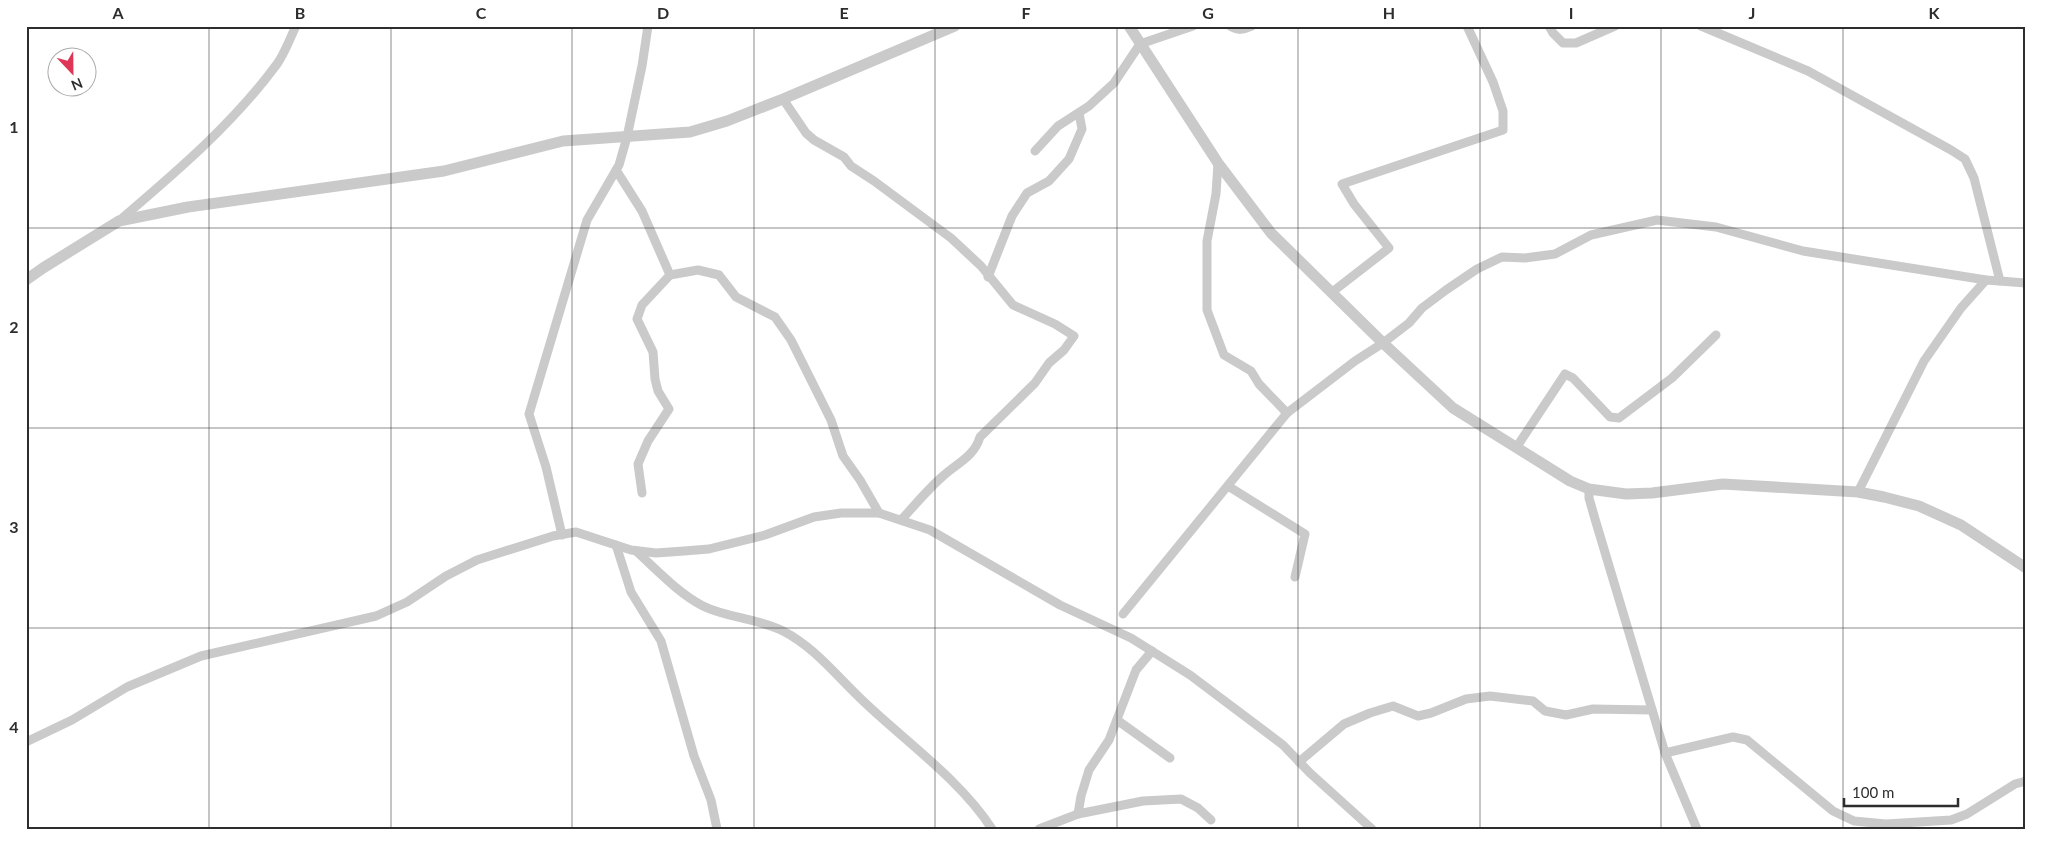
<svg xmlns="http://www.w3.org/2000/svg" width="2052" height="855" font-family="Lato,sans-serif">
	<rect width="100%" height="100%" fill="#fff"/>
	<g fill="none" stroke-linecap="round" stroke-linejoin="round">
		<g stroke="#cacaca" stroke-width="9">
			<path d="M1230,26C1238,31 1243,30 1252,26"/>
			<polyline points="1549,26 1553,33 1563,43 1576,43 1615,26"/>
			<polyline points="1701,26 1808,71 1951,150 1965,159 1974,178 2000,281"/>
			<path d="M783,99L806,133L814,140L844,157L851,166L874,181L951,238L981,266L1013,305L1055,324L1074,336L1064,350L1049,363L1035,383L980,437C974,457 957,463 943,476C928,489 915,505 902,519"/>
			<polyline points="1035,151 1058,126 1089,106 1114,83 1140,44 1193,26"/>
			<polyline points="1218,163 1216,194 1207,241 1207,310 1224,355 1251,371 1259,384 1287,413"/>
			<polyline points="616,170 642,211 670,275 642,305 637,319 653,352 655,379 658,391 669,409 648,441 638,464 642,493"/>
			<path d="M120,220C175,173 233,124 277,64C285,53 290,38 296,26"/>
			<polyline points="670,275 698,270 719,275 736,297 775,317 791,340 831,420 843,456 860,480 879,513"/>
			<polyline points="988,277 1012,216 1027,193 1049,181 1069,159 1082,129 1079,113"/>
			<polyline points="1331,293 1389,248 1354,204 1342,184 1503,130 1503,111 1493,82 1467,26"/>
			<polyline points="1516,448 1565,374 1573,378 1610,417 1619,418 1672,378 1716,335"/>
			<polyline points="1228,486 1305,534 1295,577"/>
			<polyline points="1589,489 1589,498 1595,519 1665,753 1697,829"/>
			<polyline points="1858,492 1924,361 1961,308 1986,280"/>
			<polyline points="562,535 546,467 529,414 587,220 619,165 627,137 642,66 648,26"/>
			<polyline points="616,545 631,592 661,641 694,756 711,800 717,829"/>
			<path d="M636,551C657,570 678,593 703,606C727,618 757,618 783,631C814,647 835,674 860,698C902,739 960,779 992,829"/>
			<polyline points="1123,614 1287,413 1355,361 1383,343 1409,323 1422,308 1446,290 1477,269 1502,257 1525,258 1555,254 1591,235 1657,220 1716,227 1803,251 1986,280 2026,283"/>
			<polyline points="1117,720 1170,758"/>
			<polyline points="26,742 72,720 127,687 201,656 376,616 407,602 446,576 477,560 553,536 576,532 631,550 656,553 684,551 709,549 765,535 814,517 841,513 879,513 930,530 1060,605 1131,638 1190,675 1283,745 1310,773 1372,829"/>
			<polyline points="1665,753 1733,737 1747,740 1833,811 1854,821 1886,824 1951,820 1967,814 2015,784 2026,781"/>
			<polyline points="1299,762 1344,724 1370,713 1393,706 1418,716 1431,713 1466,699 1490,696 1533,701 1545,711 1566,715 1593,709 1652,710"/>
			<polyline points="1078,814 1143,801 1181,799 1198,808 1211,820"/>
			<polyline points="1039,829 1078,814 1081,796 1089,770 1109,740 1136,670 1152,651"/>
		</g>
		<g stroke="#cacaca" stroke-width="11">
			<polyline points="1129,26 1218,163 1271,233 1383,343 1453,408 1570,481 1589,489 1626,494 1652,493 1723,484 1858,492 1884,497 1919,506 1961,525 2026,568"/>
			<polyline points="26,280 43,268 119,221 188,207 444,171 563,141 690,132 727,121 783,99 955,26"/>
		</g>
	</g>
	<path fill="none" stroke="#2d2d2d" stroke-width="1" stroke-opacity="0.55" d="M209,26V829M391,26V829M572,26V829M754,26V829M935,26V829M1117,26V829M1298,26V829M1480,26V829M1661,26V829M1843,26V829M26,228H2026M26,428H2026M26,628H2026"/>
	<rect width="2052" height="855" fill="none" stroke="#ffffff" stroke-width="55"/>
	<g transform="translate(72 72) rotate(158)"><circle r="24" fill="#ffffff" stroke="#ababab"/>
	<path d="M0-4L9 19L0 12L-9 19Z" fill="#de3657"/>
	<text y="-8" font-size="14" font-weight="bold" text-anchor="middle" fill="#2d2d2d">N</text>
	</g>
	<path d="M1844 798v8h114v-8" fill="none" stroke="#2d2d2d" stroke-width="2.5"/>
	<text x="1852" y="798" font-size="15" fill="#2d2d2d" stroke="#ffffff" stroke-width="4" paint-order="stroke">100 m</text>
	<rect x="28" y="28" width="1996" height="800" fill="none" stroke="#2d2d2d" stroke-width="2"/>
	<g font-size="16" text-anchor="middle" font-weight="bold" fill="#2d2d2d">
		<text x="118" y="19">A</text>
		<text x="300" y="19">B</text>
		<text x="481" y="19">C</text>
		<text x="663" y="19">D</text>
		<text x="844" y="19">E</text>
		<text x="1026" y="19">F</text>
		<text x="1208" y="19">G</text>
		<text x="1389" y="19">H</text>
		<text x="1571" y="19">I</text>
		<text x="1752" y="19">J</text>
		<text x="1934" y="19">K</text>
		<text x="14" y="133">1</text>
		<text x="14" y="333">2</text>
		<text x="14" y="533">3</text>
		<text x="14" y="733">4</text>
	</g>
</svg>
